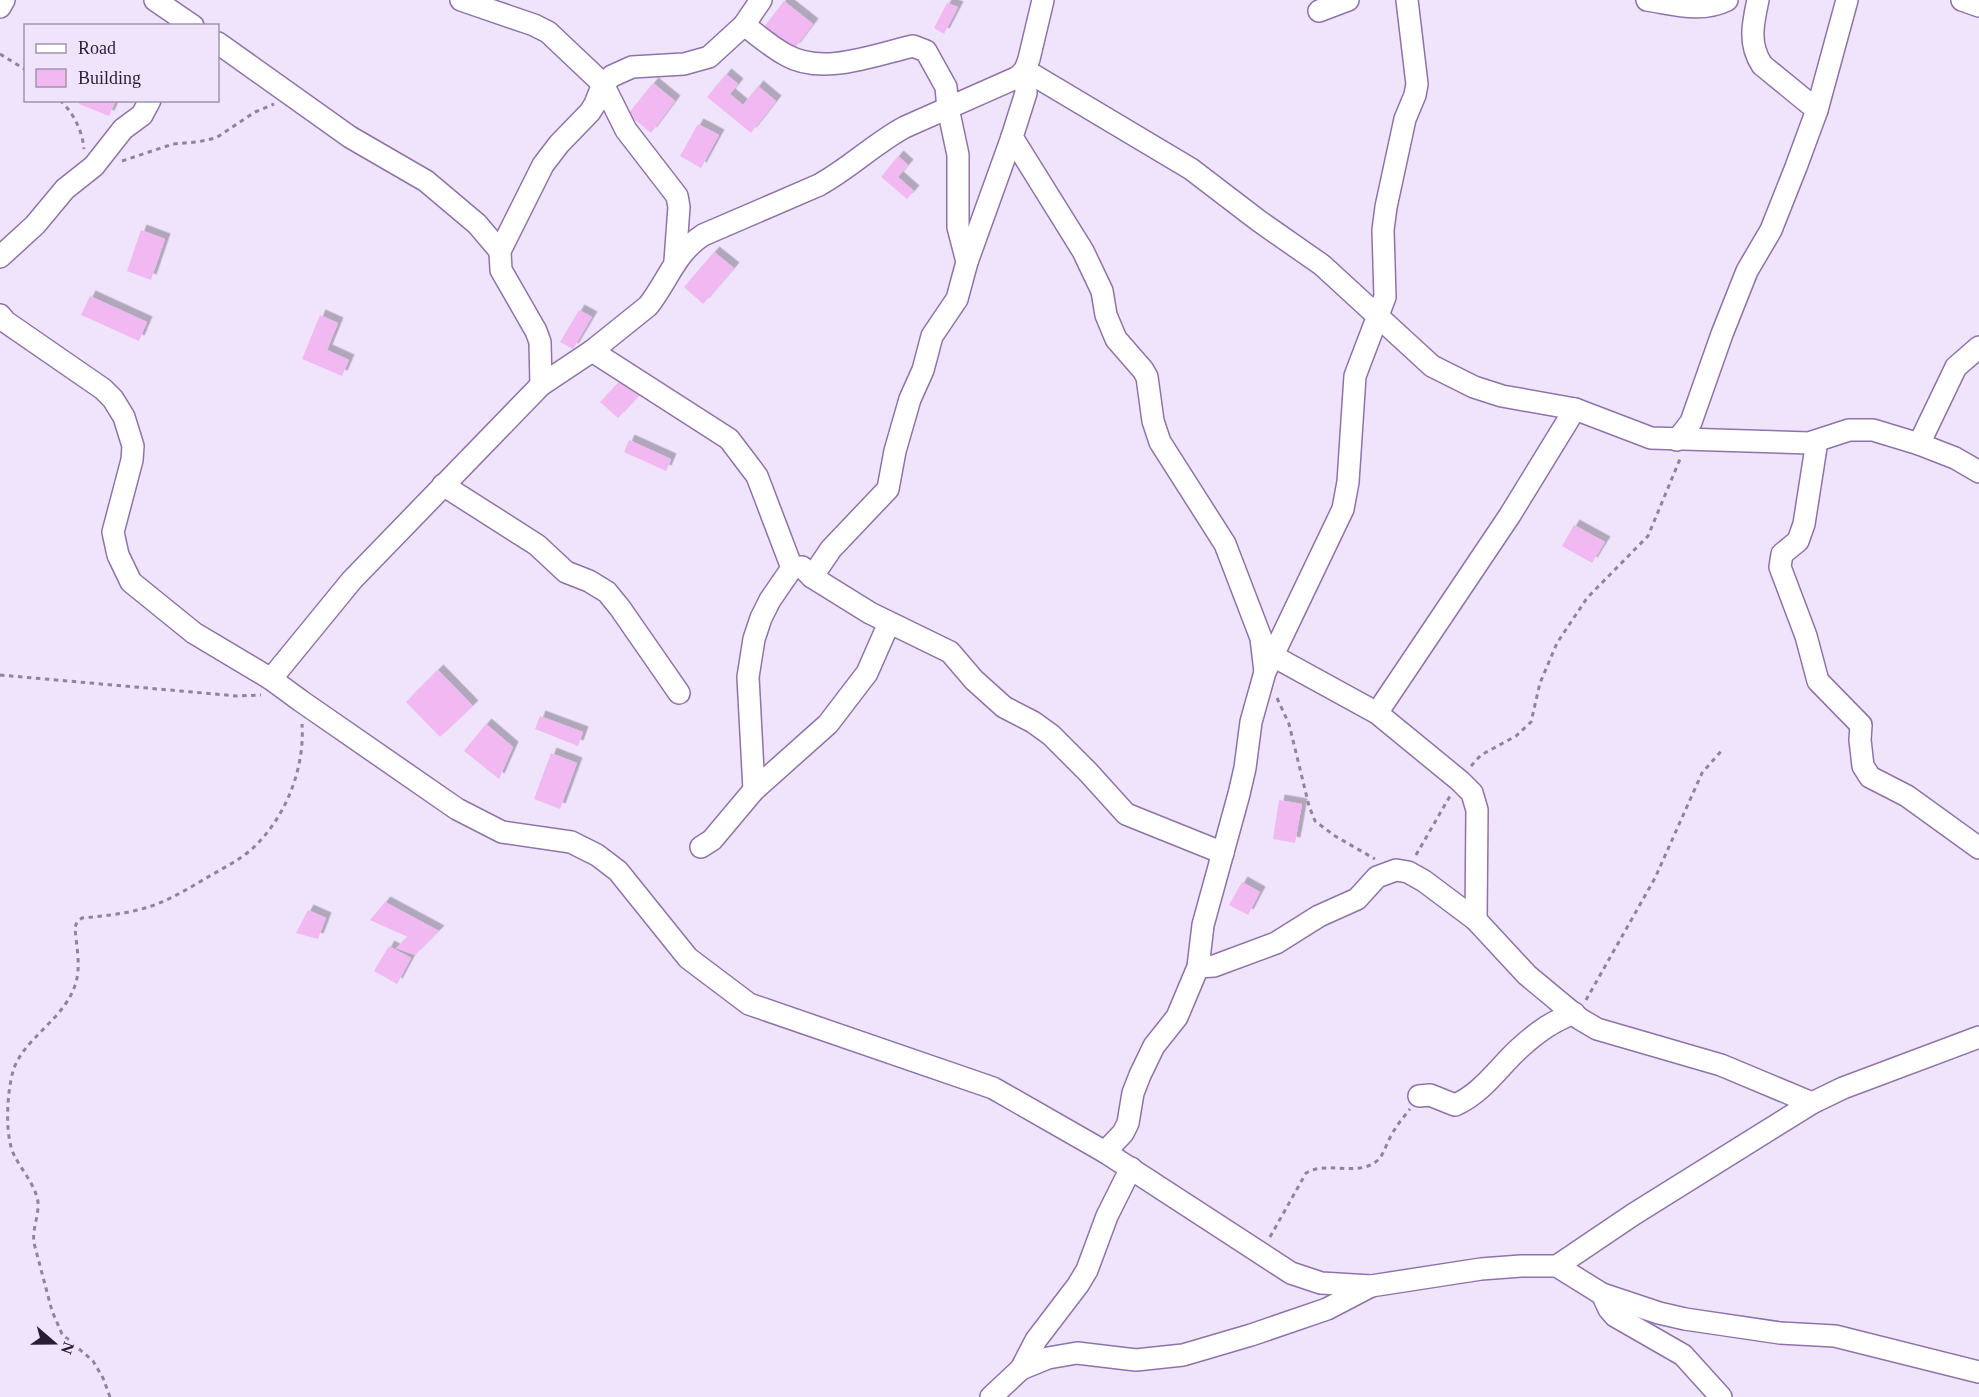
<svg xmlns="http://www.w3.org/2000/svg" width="1979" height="1397" font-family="Georgia,serif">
	<defs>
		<filter id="shadow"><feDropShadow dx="5.5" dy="-5.5" stdDeviation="0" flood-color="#0004"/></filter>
	</defs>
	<rect width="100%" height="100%" fill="#f0e4fd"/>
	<g fill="#f1b8f1" filter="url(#shadow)">
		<polygon points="784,1 813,24 794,49 764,27"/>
		<polygon points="947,3 958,7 944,34 934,28"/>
		<polygon points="726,74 738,84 730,94 743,105 758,86 776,101 751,133 707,97"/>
		<polygon points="653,83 675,101 651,133 628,114"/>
		<polygon points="80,100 116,100 109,116 79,104"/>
		<polygon points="698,124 719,135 701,168 680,156"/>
		<polygon points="898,156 908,165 898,177 914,191 907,199 881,177"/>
		<polygon points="141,230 165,239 151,280 127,271"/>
		<polygon points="714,252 734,268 703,304 684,287"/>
		<polygon points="90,296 147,322 139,341 81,315"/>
		<polygon points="579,310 592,317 573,349 560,342"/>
		<polygon points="320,315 338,323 327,350 349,360 342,376 302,359"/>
		<polygon points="623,378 640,394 618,418 600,402"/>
		<polygon points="629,440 671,459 666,471 624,452"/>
		<polygon points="1574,525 1605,542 1592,563 1562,546"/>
		<polygon points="438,670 473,706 440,737 406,702"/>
		<polygon points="540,716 583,732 578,746 535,729"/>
		<polygon points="486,724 513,747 499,779 464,751"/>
		<polygon points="551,753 577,763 560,809 534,799"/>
		<polygon points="1279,800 1302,804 1295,843 1273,839"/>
		<polygon points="1242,882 1260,892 1248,915 1229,905"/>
		<polygon points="385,902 439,931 415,955 396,948 408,937 370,920"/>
		<polygon points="308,910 326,918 318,939 296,933"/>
		<polygon points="389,946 411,958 397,984 374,971"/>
	</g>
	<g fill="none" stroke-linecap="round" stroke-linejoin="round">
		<defs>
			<g id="minor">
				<polyline points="155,0 193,26"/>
				<polyline points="461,0 534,25 548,32 603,84 626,130 677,196 679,207 675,261"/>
				<path d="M1647,0C1674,4 1701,13 1727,0"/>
				<path d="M1758,0C1753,23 1748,44 1762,65L1817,110"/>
				<polyline points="1962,0 1979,6"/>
				<polyline points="0,7 4,0"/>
				<polyline points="1319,11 1348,0"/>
				<path d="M744,25C758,35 771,47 786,55C823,76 874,55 913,46L926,51L946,87L948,108L958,155V227L967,262L957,299L932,336L923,370L910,399L895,451L888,489L831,549L812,577"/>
				<polyline points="218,43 350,137 426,181 477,224 500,251"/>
				<polyline points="1025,70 1191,169 1259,221 1322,265 1432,366 1474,387 1502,396 1575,409 1651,438 1809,443 1849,430 1873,430 1919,444 1955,458 1979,472"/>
				<polyline points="1025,70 1026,93 1012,137 1083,251 1102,291 1106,315 1116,339 1143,370 1147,377 1153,421 1160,442 1225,544 1261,638 1265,672"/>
				<polyline points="0,257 35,225 65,189 94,166 123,129 142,115 150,100"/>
				<polyline points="967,262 1012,137"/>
				<polyline points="0,315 6,322 103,389 113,399 124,417 133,446 132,460 113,532 118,555 131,582 194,633 271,679 301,701 457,809 502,832 571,842 597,855 618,871 688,958 749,1004 993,1088 1105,1152 1291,1273 1321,1283 1371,1286 1481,1269 1521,1266 1557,1266 1634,1214 1812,1103 1843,1088 1979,1037"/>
				<polyline points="592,351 729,439 757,476 792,568"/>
				<polyline points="541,385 540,342 536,331 501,270 500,251 543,165 559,144 590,112 595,104 603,84 612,76 632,67 684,64 709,57 744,25 761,0"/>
				<polyline points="1677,440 1691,422 1722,334 1747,271 1771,230 1796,167 1817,110 1847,0"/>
				<polyline points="1817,441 1804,524 1798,541 1782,554 1780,567 1806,636 1818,681 1861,725 1860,740 1863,766 1870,777 1907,796 1979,848"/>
				<polyline points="1919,444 1956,367 1979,347"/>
				<polyline points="443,485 537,545 566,572 589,581 607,592 620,608 679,693"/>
				<polyline points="1273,656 1377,713 1460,781 1472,793 1477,810 1476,920"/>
				<path d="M271,679L352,580L541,385L592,351L648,306C668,281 675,253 703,235L819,185C850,168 875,143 905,127L1018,77L1025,70L1029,59L1043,0"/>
				<polyline points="1377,713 1510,515 1575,409"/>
				<polyline points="754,790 748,677 754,639 761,618 770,600 792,568 802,567 812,577 870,613 950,652 974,680 1004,707 1033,722 1051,735 1088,772 1126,814 1223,853"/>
				<polyline points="701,847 712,840 754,790 828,724 867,673 889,623"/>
				<polyline points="1198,967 1214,966 1276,943 1319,916 1357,899 1377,877 1396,870 1408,872 1424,881 1476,920 1527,975 1580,1019 1597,1029 1721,1065 1812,1103"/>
				<path d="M1419,1096L1430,1095L1455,1105C1483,1093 1500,1065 1522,1046C1540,1030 1552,1022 1574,1013"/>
				<polyline points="1105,1152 1123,1133 1128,1123 1133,1093 1140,1075 1154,1046 1177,1017 1198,967 1203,925 1239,794 1245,768 1251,722 1265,672 1343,509 1348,482 1355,376 1385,297 1383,230 1386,207 1405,119 1415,95 1417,84 1407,0"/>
				<polyline points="1557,1266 1602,1294 1659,1313 1685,1319 1780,1333 1835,1336 1979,1372"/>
				<polyline points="1602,1294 1609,1309 1615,1316 1683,1355 1721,1397"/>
				<polyline points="1021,1369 1036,1340 1078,1285 1087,1270 1107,1216 1131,1168"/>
				<polyline points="991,1397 1021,1369 1048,1358 1077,1353 1136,1360 1183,1355 1251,1335 1327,1309 1371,1286"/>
			</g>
		</defs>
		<use href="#minor" stroke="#8e73ab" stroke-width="24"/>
		<g stroke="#8f849c" stroke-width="3" stroke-dasharray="4.5 4.5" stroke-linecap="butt">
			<polyline points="0,54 26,70"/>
			<path d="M60,100C74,114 82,130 84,149"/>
			<polyline points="122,161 173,144 197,142 216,138 255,112 274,104"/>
			<polyline points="0,675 237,696 261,695"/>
			<polyline points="1277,698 1289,724 1309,806 1315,821 1335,836 1375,859"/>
			<polyline points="1471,766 1481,755 1516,736 1531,722 1540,683 1557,643 1587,598 1648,536 1680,459"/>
			<polyline points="1416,855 1450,796"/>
			<polyline points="1586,1000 1655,878 1702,773 1723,749"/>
			<path d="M1270,1237L1306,1173C1328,1160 1358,1178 1378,1160C1384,1154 1386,1144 1391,1136C1396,1126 1403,1118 1410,1109"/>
			<path d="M110,1397L103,1378L93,1361L62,1334L52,1311L34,1243C32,1229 39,1216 38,1202C36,1187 22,1170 15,1157C4,1137 7,1093 13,1071C24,1037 66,1019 76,982C81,965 76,944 75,927L77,922L82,918C103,916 125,914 145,908C166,902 184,891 203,880C219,870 239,861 253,848C286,817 305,768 302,724"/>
		</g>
		<use href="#minor" stroke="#fff" stroke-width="21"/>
	</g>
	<rect x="24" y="24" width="195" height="78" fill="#f0e4fd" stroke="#a094ad" stroke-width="1.5"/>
	<rect x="36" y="44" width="30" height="9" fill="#ffffff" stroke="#a094ad" stroke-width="1.5"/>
	<text x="78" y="54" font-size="18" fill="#281d34">Road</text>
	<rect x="36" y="69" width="30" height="18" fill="#f1b8f1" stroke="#a094ad" stroke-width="1.5"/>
	<text x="78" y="84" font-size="18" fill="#281d34">Building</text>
	<g transform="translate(54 1343) rotate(110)" stroke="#f0e4fd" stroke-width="4.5" paint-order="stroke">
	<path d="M0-4.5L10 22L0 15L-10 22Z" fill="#281d34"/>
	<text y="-9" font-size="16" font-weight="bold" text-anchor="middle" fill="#281d34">N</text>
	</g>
</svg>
